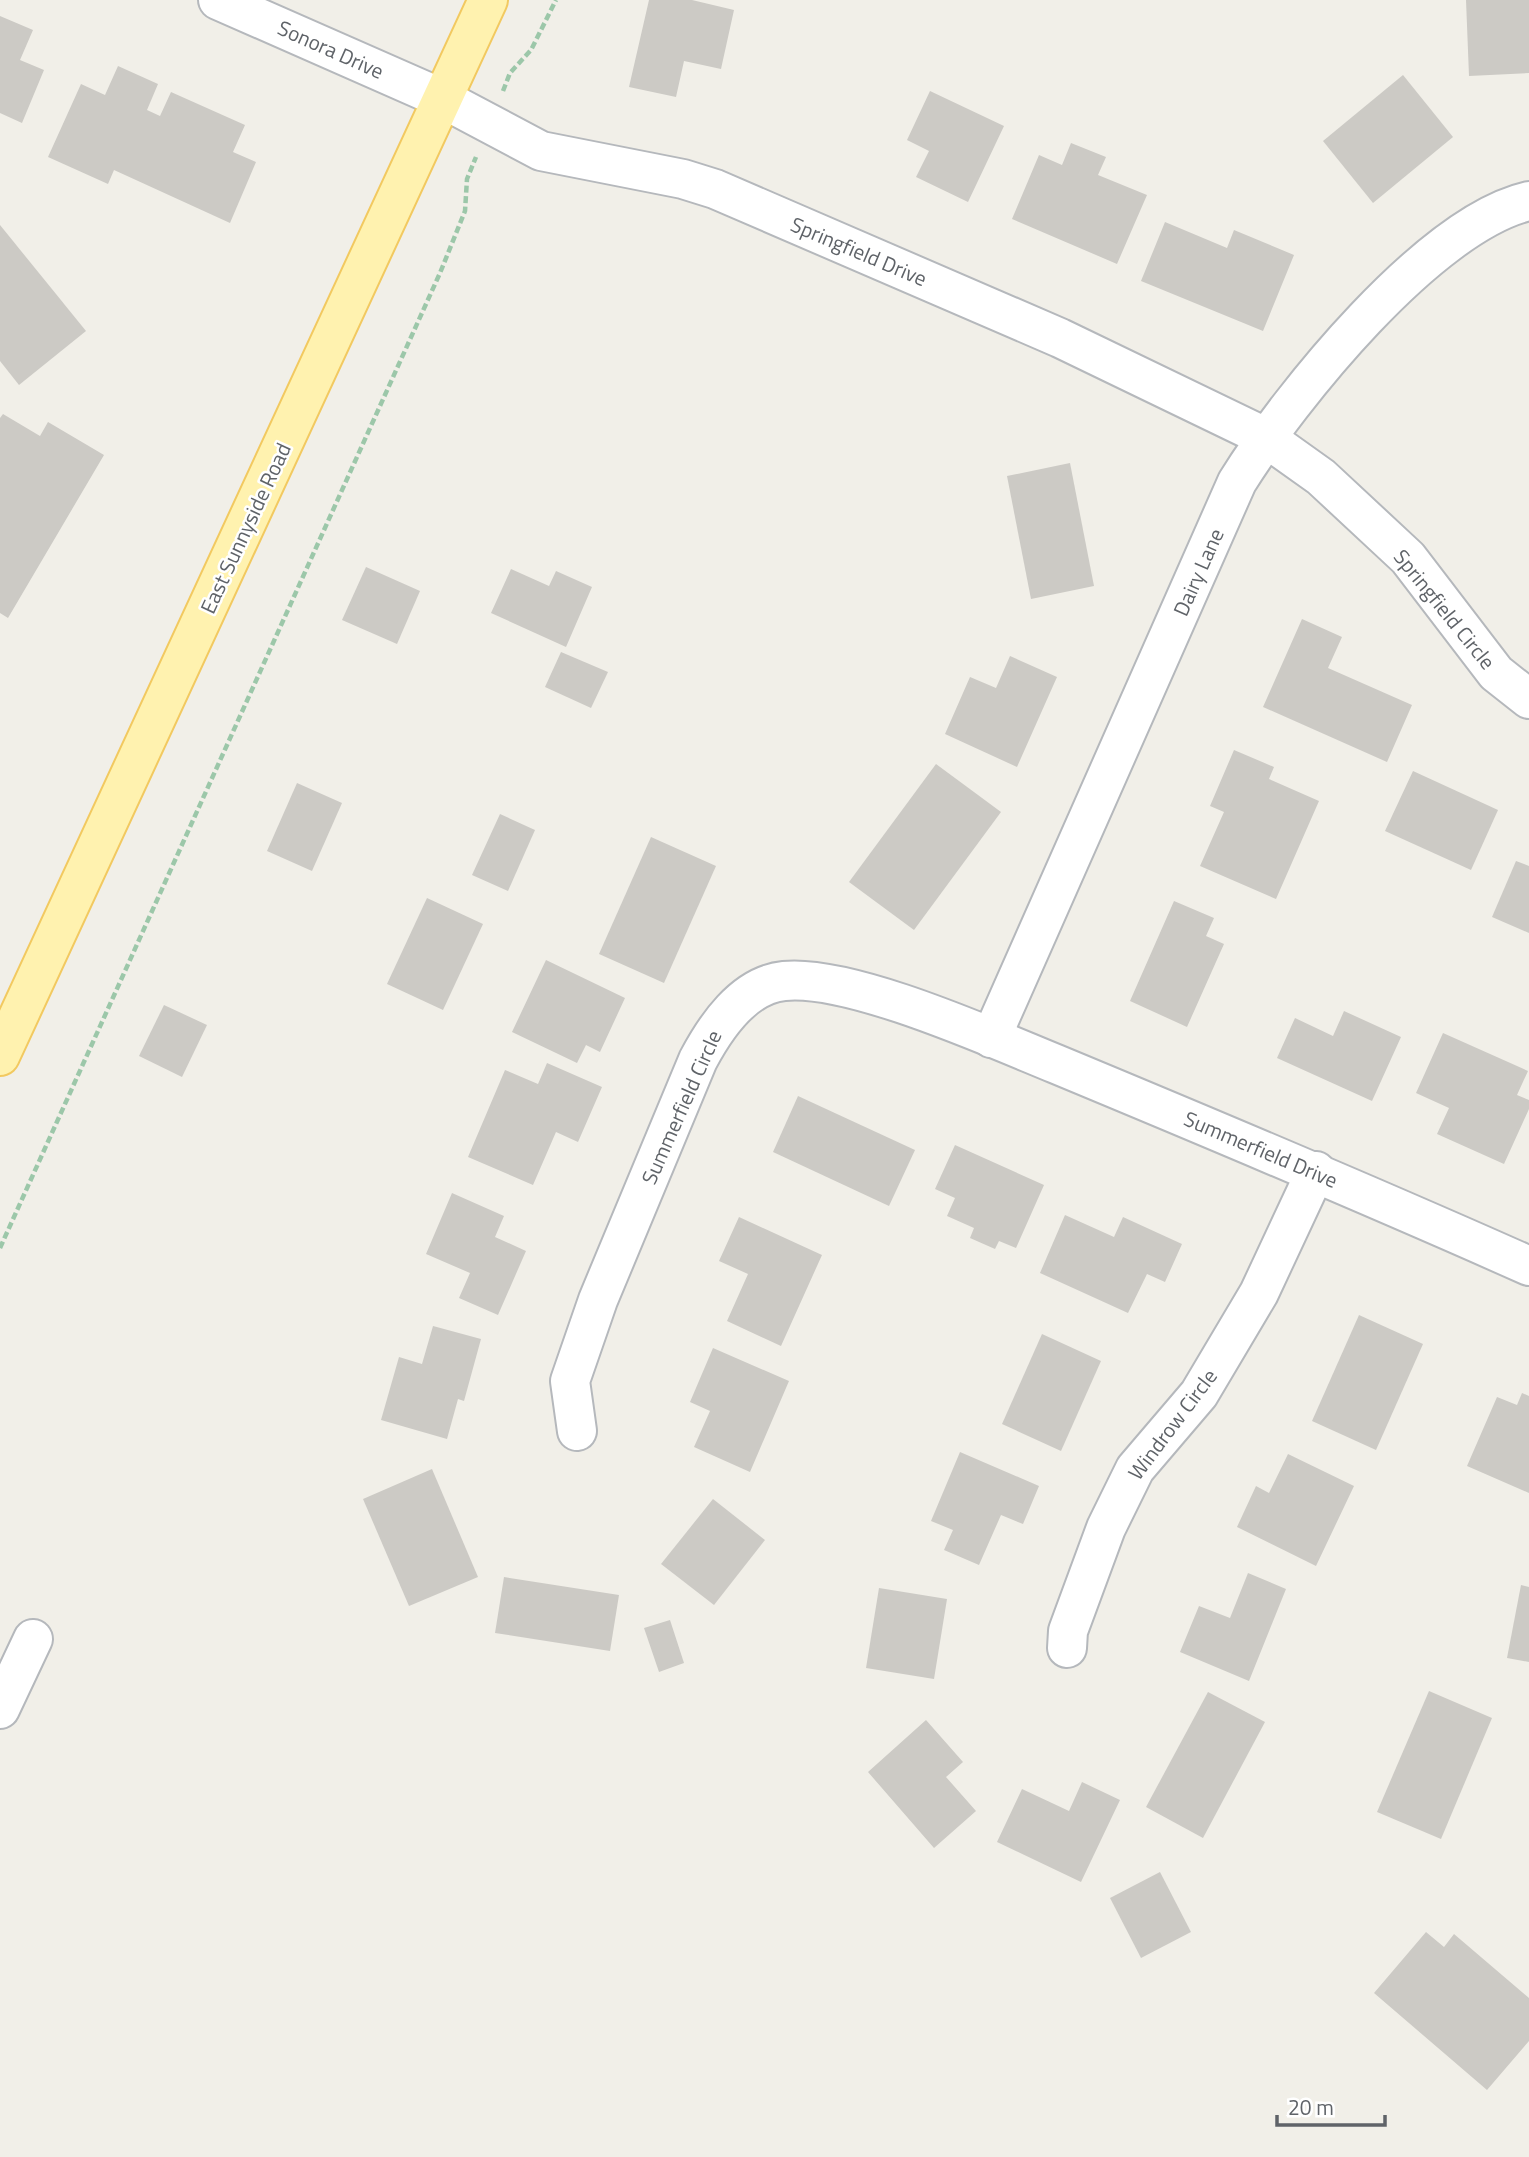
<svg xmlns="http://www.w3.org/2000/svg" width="1529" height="2157" font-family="'Titillium Web',sans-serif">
	<rect width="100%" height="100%" fill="#f1efe8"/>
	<g fill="#cccac5">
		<polygon points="649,0 692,0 734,10 721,69 684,61 676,97 629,87"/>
		<polygon points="1466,0 1529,0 1529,73 1469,76"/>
		<polygon points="0,16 33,30 20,60 44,70 22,123 0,113"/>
		<polygon points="118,66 158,84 147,110 160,116 171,92 245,125 233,152 256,162 230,223 114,170 108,184 48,157 81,84 105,95"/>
		<polygon points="1403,75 1453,137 1373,203 1323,141"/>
		<polygon points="930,91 1004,126 968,202 916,177 929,151 907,140"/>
		<polygon points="1071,143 1106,157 1098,175 1147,195 1117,264 1012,219 1039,155 1062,165"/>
		<polygon points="1165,222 1227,248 1234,230 1294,255 1263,331 1141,281"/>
		<polygon points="0,225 86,331 19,385 0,361"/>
		<polygon points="3,414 40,436 48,422 104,455 8,618 0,613 0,418"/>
		<polygon points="1070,463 1094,586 1031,599 1007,476"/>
		<polygon points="366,567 420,591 397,644 342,620"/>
		<polygon points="511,569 549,586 556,571 592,587 566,647 491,613"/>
		<polygon points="1302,619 1342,637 1328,668 1412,705 1387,762 1263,707"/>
		<polygon points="561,652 608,672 591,708 545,687"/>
		<polygon points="1010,656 1057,677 1017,767 945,734 970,677 996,688"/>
		<polygon points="1234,750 1274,767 1269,779 1319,801 1276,899 1200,866 1224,812 1210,806"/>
		<polygon points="936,764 1001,812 914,930 849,882"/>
		<polygon points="1413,771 1498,810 1471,870 1385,831"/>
		<polygon points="297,783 342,803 312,871 267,851"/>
		<polygon points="500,814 535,830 508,891 472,875"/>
		<polygon points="651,837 716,866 664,983 599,954"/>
		<polygon points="1516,861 1529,866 1529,933 1492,917"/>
		<polygon points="427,898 483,924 443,1010 387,984"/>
		<polygon points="1174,901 1214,918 1206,936 1224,944 1187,1027 1130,1001"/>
		<polygon points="546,960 625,998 600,1052 586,1045 577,1063 512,1032"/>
		<polygon points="164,1005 207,1025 182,1077 139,1056"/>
		<polygon points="1344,1011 1401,1037 1372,1101 1277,1058 1295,1018 1333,1036"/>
		<polygon points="1443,1033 1528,1071 1517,1095 1529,1100 1529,1109 1504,1164 1437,1134 1449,1108 1416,1093"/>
		<polygon points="547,1063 602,1087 578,1142 556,1132 533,1185 468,1157 505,1070 538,1084"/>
		<polygon points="798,1096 915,1150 889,1206 773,1152"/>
		<polygon points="955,1145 1044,1185 1016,1248 999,1241 995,1249 970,1238 974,1228 947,1216 955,1198 935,1189"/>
		<polygon points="452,1193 504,1216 495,1237 526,1251 498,1315 459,1298 470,1273 426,1254"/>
		<polygon points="1065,1215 1114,1237 1123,1217 1182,1244 1165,1282 1147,1274 1128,1313 1040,1273"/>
		<polygon points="739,1217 822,1255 781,1346 727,1321 748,1274 719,1261"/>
		<polygon points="1359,1315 1423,1344 1376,1450 1312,1421"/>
		<polygon points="433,1326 481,1339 464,1401 458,1399 447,1439 381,1420 399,1357 422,1364"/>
		<polygon points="1042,1334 1101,1361 1061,1451 1002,1424"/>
		<polygon points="713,1348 789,1381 750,1472 694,1447 710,1411 690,1402"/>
		<polygon points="1522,1393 1529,1396 1529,1493 1467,1466 1497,1397 1517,1405"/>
		<polygon points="960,1452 1039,1486 1023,1524 1001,1515 979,1565 944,1550 953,1530 931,1521"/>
		<polygon points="1288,1454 1354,1486 1316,1566 1237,1527 1256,1486 1269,1493"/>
		<polygon points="432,1469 478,1577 409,1606 363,1499"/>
		<polygon points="713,1499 765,1540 714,1605 661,1564"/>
		<polygon points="1248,1573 1286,1589 1249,1681 1180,1652 1199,1606 1230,1618"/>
		<polygon points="504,1577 619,1595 610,1651 495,1633"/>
		<polygon points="1521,1585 1529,1587 1529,1662 1507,1658"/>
		<polygon points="879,1588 947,1599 934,1679 866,1668"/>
		<polygon points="670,1620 684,1663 659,1672 644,1628"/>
		<polygon points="1429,1691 1492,1718 1441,1839 1377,1812"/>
		<polygon points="1208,1692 1265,1722 1203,1838 1146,1807"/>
		<polygon points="926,1720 963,1762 946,1777 976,1811 934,1848 868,1772"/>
		<polygon points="1082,1782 1120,1800 1081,1882 997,1842 1022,1789 1069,1811"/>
		<polygon points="1160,1872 1191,1932 1141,1958 1110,1898"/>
		<polygon points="1426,1932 1444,1947 1454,1934 1529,1998 1529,2041 1487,2090 1374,1993"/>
	</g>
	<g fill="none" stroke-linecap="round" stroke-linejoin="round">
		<defs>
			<g id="minor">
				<polyline points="218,0 443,99 541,151 683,179 715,189 1060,338 1265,437 1321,477 1408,558 1496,673 1529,699"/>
				<path d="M991,1038L1237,482C1290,397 1429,224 1529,201"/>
				<path d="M577,1431L570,1381L598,1300L698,1060C715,1028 743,985 784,981C850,974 992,1038 1056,1064C1215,1130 1372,1196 1529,1266"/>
				<polyline points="1067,1648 1068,1631 1106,1528 1135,1469 1199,1394 1259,1293 1316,1171"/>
				<polyline points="0,1709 33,1639"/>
			</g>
			<polyline id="major" points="0,1056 488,0"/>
		</defs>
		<use href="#minor" stroke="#b5b8bc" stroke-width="42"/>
		<use href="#major" stroke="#f2c960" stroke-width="42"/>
		<g stroke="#9cc7a9" stroke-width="4.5" stroke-dasharray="7 3.5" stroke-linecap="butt">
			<polyline points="503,91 510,73 531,50 556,0"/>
			<polyline points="0,1248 440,273 465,211 467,179 476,157"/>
		</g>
		<use href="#minor" stroke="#fff" stroke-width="38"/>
		<use href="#major" stroke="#fff2af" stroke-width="38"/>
	</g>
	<g text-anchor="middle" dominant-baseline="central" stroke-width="5" stroke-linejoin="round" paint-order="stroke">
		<g font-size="21" fill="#5f6368" stroke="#fff">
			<text transform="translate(331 49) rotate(24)">Sonora Drive</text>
			<text transform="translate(859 251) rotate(23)">Springfield Drive</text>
			<text transform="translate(245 528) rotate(-65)">East Sunnyside Road</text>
			<text transform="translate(1198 572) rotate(-66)">Dairy Lane</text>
			<text transform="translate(1445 609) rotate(51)">Springfield Circle</text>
			<text transform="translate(681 1107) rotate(-66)">Summerfield Circle</text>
			<text transform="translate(1261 1149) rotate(23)">Summerfield Drive</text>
			<text transform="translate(1172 1424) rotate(-53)">Windrow Circle</text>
		</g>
	</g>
	<path d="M1277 2115v10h108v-10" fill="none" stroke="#5f6368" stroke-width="3.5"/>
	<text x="1288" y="2115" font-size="21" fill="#5f6368" stroke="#ffffff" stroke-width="5" paint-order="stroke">20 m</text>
</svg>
